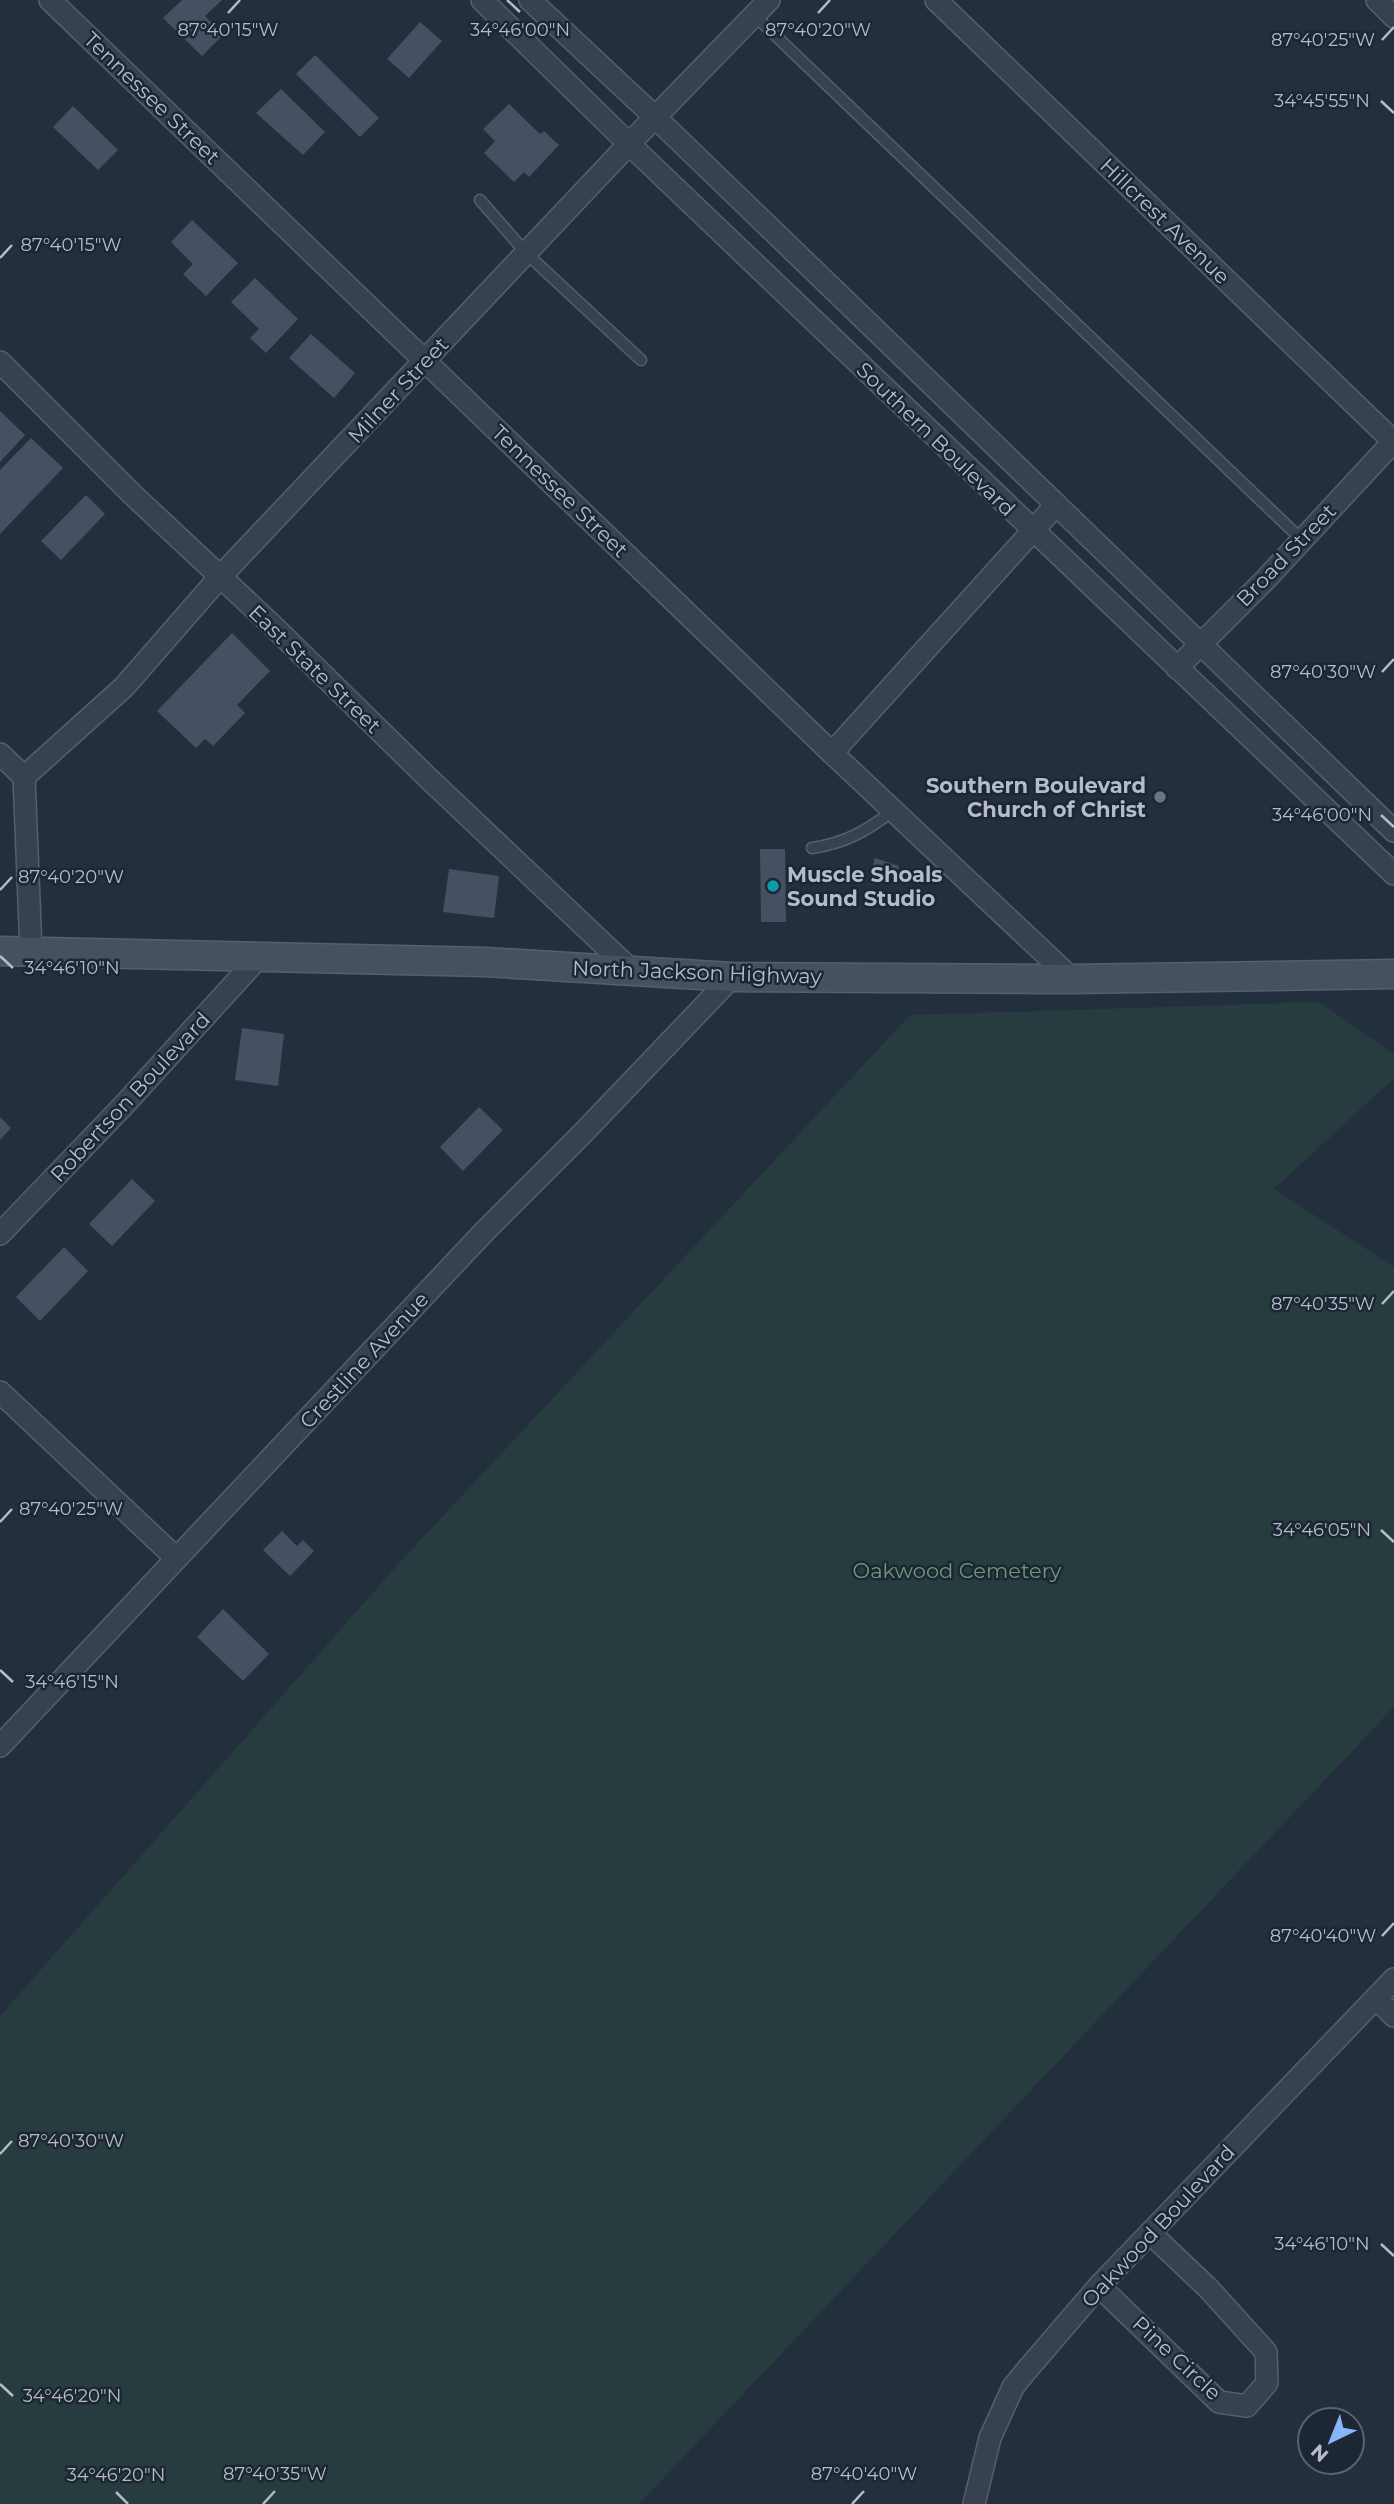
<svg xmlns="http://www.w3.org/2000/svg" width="1394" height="2504" font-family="Montserrat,sans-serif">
	<rect width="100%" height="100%" fill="#242f3e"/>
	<polygon fill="#263c3f" points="1319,1002 1394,1054 1394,1078 1274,1189 1394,1267 1394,1707 639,2504 0,2504 0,2016 400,1562 910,1015"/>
	<g fill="#455162">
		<polygon points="182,0 222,0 205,16 223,35 202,56 163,18"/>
		<polygon points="420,22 442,41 409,78 387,59"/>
		<polygon points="315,55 379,118 360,137 296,74"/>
		<polygon points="281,89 325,132 303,155 256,113"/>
		<polygon points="509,104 540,134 544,131 559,145 529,177 524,172 514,182 484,153 495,141 483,129"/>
		<polygon points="73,106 118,150 98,170 53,127"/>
		<polygon points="192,220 238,263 206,296 183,274 193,264 171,242"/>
		<polygon points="255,278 298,319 266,353 250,338 259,329 231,302"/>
		<polygon points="311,334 355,373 334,398 289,358"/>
		<polygon points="0,411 25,435 0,462"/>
		<polygon points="31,438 63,468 0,534 0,470"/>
		<polygon points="86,495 105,514 61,560 41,541"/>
		<polygon points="232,633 270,671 237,705 245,713 213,746 205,739 196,748 157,711"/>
		<polygon points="760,849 785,849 786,922 761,922"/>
		<polygon points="875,858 899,866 894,881 870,874"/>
		<polygon points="449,869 499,876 494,918 443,912"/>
		<polygon points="242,1028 284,1034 278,1086 235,1080"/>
		<polygon points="479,1107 503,1130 463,1171 440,1147"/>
		<polygon points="0,1117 11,1128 0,1140"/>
		<polygon points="132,1179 155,1201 112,1246 89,1224"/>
		<polygon points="64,1247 88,1271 40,1321 16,1297"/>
		<polygon points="282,1531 297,1546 303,1540 314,1551 290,1576 263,1550"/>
		<polygon points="223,1609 269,1654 243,1681 197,1637"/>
	</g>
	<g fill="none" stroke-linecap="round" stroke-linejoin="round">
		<defs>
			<g id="lane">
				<polyline points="754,15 1302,540"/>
				<polyline points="480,200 527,254 641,360"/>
				<path d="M812,848C846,843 866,831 893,811"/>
			</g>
			<g id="street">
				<polyline points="50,0 832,753 1072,979"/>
				<polyline points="482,0 629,144 1394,874"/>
				<polyline points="530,0 655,117 1394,831"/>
				<polyline points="936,0 1394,442"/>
				<polyline points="1377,0 1394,17"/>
				<polyline points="0,362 133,495 272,625 428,778 633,972"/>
				<polyline points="1177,668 1265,580 1394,441"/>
				<polyline points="832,753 1056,505"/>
				<polyline points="0,754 24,777 31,951"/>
				<polyline points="24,777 124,687 219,578 629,144 769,0"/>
				<polyline points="0,1234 124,1105 258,958"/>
				<polyline points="0,1392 176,1558"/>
				<polyline points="0,1746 484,1232 582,1134 732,977"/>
				<polyline points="1376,1998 1394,2016"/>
				<polyline points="1099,2286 1219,2402 1247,2406 1267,2383 1266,2352 1208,2288 1150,2233"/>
				<polyline points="974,2504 990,2438 1013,2387 1026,2371 1099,2286 1394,1979"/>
			</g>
			<polyline id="secondary" points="0,951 485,962 732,977 1072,979 1394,974"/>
		</defs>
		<use href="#lane" stroke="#565f6c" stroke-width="13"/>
		<use href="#street" stroke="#565f6c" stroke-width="24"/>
		<use href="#secondary" stroke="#565f6c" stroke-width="31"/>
		<use href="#lane" stroke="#38414e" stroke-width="10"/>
		<use href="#street" stroke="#38414e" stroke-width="21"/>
		<use href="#secondary" stroke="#465061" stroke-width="28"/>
	</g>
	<path fill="none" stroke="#b4bcc9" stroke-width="2.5" d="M507,0L520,12M228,13L240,0M818,13L830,0M1382,40L1394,27M1381,101L1394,113M0,258L12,245M1382,672L1394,659M1381,815L1394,827M0,890L12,877M0,956L13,968M1382,1304L1394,1291M0,1522L12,1509M1381,1530L1394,1542M0,1670L13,1682M1382,1936L1394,1923M0,2154L12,2141M1381,2244L1394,2256M0,2384L13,2396M116,2492L128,2504M263,2504L275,2491M852,2504L864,2491"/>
	<circle fill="#6b7280" stroke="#1d2633" stroke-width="2.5" cx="1160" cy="797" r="7"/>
	<circle fill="#0f9aa8" stroke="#1d2633" stroke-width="2.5" cx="773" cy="886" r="7"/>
	<g text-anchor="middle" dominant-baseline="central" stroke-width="5" stroke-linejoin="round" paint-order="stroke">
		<g font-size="21" fill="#b4bcc9" stroke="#1d2633">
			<text transform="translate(152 98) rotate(44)">Tennessee Street</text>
			<text transform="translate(1165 221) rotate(44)">Hillcrest Avenue</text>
			<text transform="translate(398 390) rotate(-47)">Milner Street</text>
			<text transform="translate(936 439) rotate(44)">Southern Boulevard</text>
			<text transform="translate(560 491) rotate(44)">Tennessee Street</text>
			<text transform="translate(1286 555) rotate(-46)">Broad Street</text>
			<text transform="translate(315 669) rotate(44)">East State Street</text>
			<text transform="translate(697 972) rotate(2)">North Jackson Highway</text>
			<text transform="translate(130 1097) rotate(-47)">Robertson Boulevard</text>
			<text transform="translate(364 1360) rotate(-47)">Crestline Avenue</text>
			<text transform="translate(1158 2226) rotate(-47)">Oakwood Boulevard</text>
			<text transform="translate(1177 2358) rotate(43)">Pine Circle</text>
		</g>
		<g font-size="21" font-weight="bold" fill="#b4bcc9" stroke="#1d2633" text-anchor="end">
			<text x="1146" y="785">Southern Boulevard<tspan x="1146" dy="24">Church of Christ</tspan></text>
			<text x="787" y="874" text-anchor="start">Muscle Shoals<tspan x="787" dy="24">Sound Studio</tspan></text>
		</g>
		<g font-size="21" fill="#6b9a76" stroke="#1d2633">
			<text x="957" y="1570">Oakwood Cemetery</text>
		</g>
	</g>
	<g font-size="18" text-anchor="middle" fill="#b4bcc9" stroke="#1d2633" stroke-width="5" stroke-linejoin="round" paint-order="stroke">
		<text x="520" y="36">34°46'00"N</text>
		<text x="228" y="36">87°40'15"W</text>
		<text x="818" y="36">87°40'20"W</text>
		<text x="1323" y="46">87°40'25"W</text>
		<text x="1322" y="107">34°45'55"N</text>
		<text x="71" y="251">87°40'15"W</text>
		<text x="1323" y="678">87°40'30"W</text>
		<text x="1322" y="821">34°46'00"N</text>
		<text x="71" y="883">87°40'20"W</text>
		<text x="72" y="974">34°46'10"N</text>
		<text x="1323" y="1310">87°40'35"W</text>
		<text x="71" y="1515">87°40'25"W</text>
		<text x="1322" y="1536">34°46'05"N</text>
		<text x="72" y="1688">34°46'15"N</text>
		<text x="1323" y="1942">87°40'40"W</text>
		<text x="71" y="2147">87°40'30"W</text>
		<text x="1322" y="2250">34°46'10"N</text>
		<text x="72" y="2402">34°46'20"N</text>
		<text x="275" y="2480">87°40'35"W</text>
		<text x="864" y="2480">87°40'40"W</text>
		<text x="116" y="2481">34°46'20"N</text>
	</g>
	<g transform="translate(1331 2441) rotate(223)"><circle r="33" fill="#1d2633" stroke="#59626f" stroke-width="2"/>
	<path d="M0-5L12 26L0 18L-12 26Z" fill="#8ab4f8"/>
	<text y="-10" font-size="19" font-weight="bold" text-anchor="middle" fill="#b4bcc9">N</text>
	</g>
</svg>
